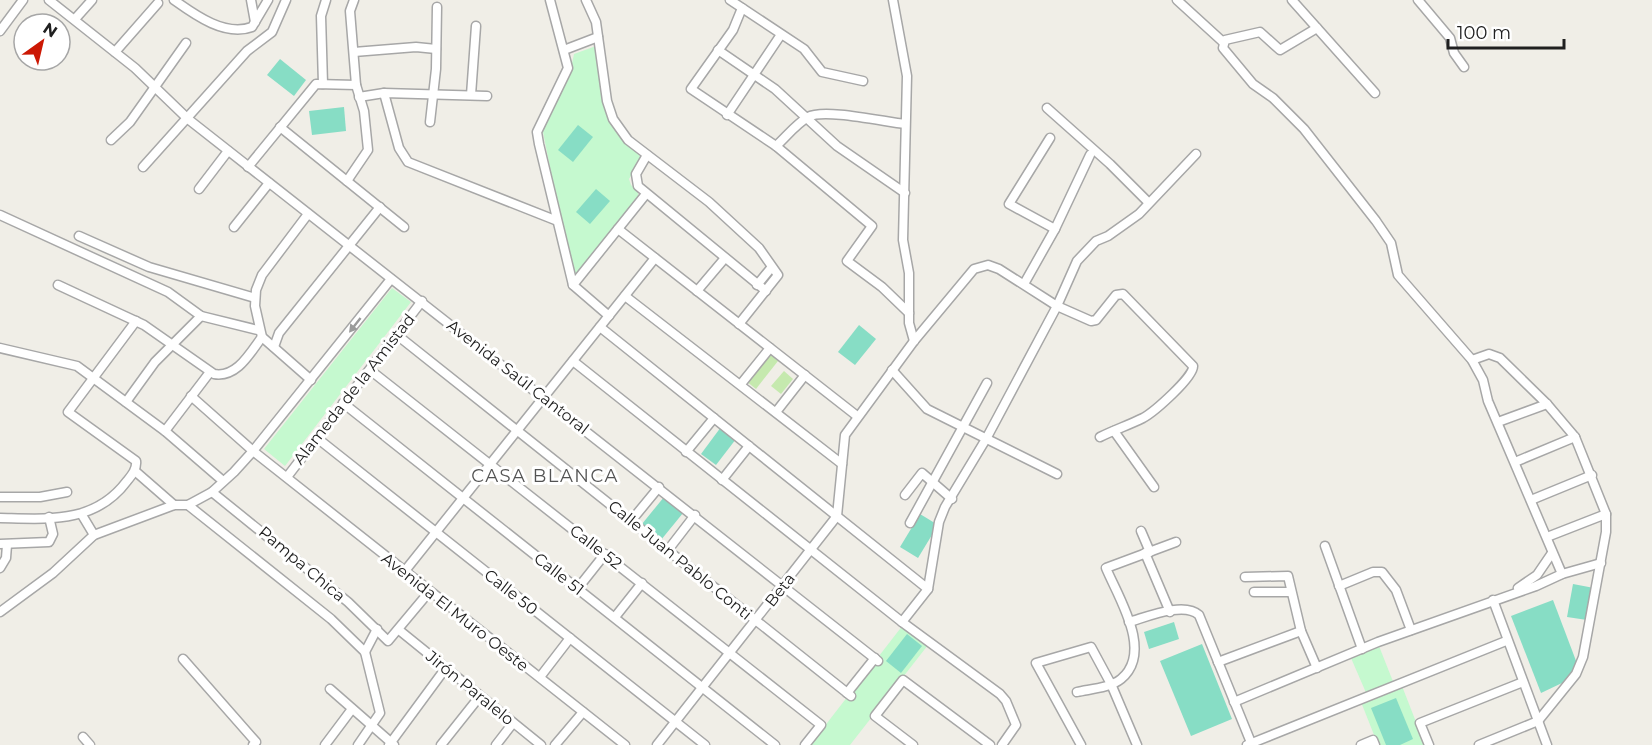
<svg xmlns="http://www.w3.org/2000/svg" width="1652" height="745" font-family="Montserrat,sans-serif">
	<rect width="100%" height="100%" fill="#f0eee7"/>
	<g fill="#c5e9ae">
		<polygon points="769,353 778,361 756,389 746,381"/>
		<polygon points="784,371 793,379 781,394 771,386"/>
	</g>
	<g fill="#c5f9cf">
		<path d="M596,46C600,78 606,109 623,137C627,146 638,149 641,159L629,179L631,185L638,192V197L574,276H571L543,132C552,104 569,83 574,54Z"/>
		<polygon points="392,288 411,302 285,466 264,449"/>
		<polygon points="903,625 928,645 850,745 810,745"/>
		<polygon points="1379,646 1394,684 1367,695 1351,658"/>
		<polygon points="1402,686 1425,745 1378,745 1361,702"/>
	</g>
	<g fill="#87ddc5">
		<polygon points="280,59 306,80 294,96 267,75"/>
		<polygon points="344,107 346,131 312,135 309,111"/>
		<polygon points="578,125 593,137 573,162 558,150"/>
		<polygon points="596,189 610,201 590,224 576,212"/>
		<polygon points="859,325 876,339 855,365 838,352"/>
		<polygon points="721,427 736,439 716,465 701,454"/>
		<polygon points="664,497 683,513 661,540 642,524"/>
		<polygon points="920,514 938,525 918,558 900,547"/>
		<polygon points="1573,584 1594,588 1587,620 1567,617"/>
		<polygon points="1553,600 1581,674 1541,693 1511,616"/>
		<polygon points="1174,622 1179,639 1149,649 1144,632"/>
		<polygon points="907,634 922,646 901,673 886,661"/>
		<polygon points="1202,644 1232,719 1191,736 1160,661"/>
		<polygon points="1396,698 1413,739 1400,745 1386,745 1371,708"/>
	</g>
	<g fill="none" stroke-linecap="round" stroke-linejoin="round">
		<defs>
			<g id="minor">
				<polyline points="49,0 135,68 188,119 878,661"/>
				<path d="M174,0C195,15 225,37 252,27L268,0"/>
				<polyline points="251,0 255,22"/>
				<polyline points="550,0 568,68 537,132 539,144 573,285 609,316"/>
				<polyline points="586,0 596,22 607,101 613,119 628,140 709,202 759,248 778,275 739,324"/>
				<polyline points="730,0 804,49 822,72 863,81"/>
				<polyline points="893,0 907,76 903,240 909,273 909,323 914,341"/>
				<polyline points="1177,0 1223,42"/>
				<polyline points="1292,0 1375,93"/>
				<polyline points="1418,0 1450,38 1454,53 1464,67"/>
				<polyline points="742,8 733,30 691,89 776,146 872,226 847,261 882,287 909,313"/>
				<polyline points="75,19 92,0"/>
				<polyline points="1317,28 1280,50 1260,32 1225,40 1223,48 1253,84 1273,98 1304,129 1376,221 1391,243 1398,275 1472,360 1483,380 1488,401 1562,574"/>
				<polyline points="0,31 23,0"/>
				<polyline points="564,50 598,37"/>
				<polyline points="718,50 775,89 837,146 905,193"/>
				<polyline points="115,52 158,3"/>
				<polyline points="354,52 416,47 436,49"/>
				<polyline points="323,84 321,16 326,0"/>
				<polyline points="384,93 399,148 408,162 555,220"/>
				<polyline points="471,95 476,26"/>
				<polyline points="359,97 384,93 487,96"/>
				<polyline points="1047,108 1110,164 1148,202"/>
				<polyline points="727,115 780,36"/>
				<polyline points="430,122 436,69 437,7"/>
				<polyline points="280,127 404,227"/>
				<polyline points="1050,138 1009,204 1055,229"/>
				<polyline points="111,140 130,122 186,43"/>
				<path d="M776,146C786,137 796,124 808,117C824,108 885,122 905,124"/>
				<polyline points="647,155 636,174 638,186 766,291"/>
				<polyline points="143,167 247,51 272,32 286,0"/>
				<polyline points="248,167 316,84 356,85 350,11 354,0"/>
				<polyline points="347,181 368,150 364,111 356,85"/>
				<polyline points="199,189 228,151"/>
				<polyline points="308,214 262,275 256,290 255,306 262,337 311,380"/>
				<polyline points="0,215 168,292 201,316 258,330"/>
				<polyline points="234,227 269,183"/>
				<polyline points="618,229 857,416"/>
				<polyline points="79,236 149,267 255,298"/>
				<polyline points="1024,284 1055,229 1090,155"/>
				<path d="M58,285L144,325L214,374C237,378 250,353 262,337"/>
				<polyline points="573,285 646,194"/>
				<polyline points="757,285 771,268"/>
				<polyline points="697,291 725,258"/>
				<polyline points="625,296 842,464"/>
				<polyline points="600,327 928,589"/>
				<polyline points="397,335 851,696"/>
				<polyline points="274,347 279,333 380,207"/>
				<polyline points="0,348 77,366 165,431 223,481"/>
				<polyline points="1472,360 1489,354 1500,358 1547,404 1575,437 1606,514 1606,532 1583,657 1576,674 1538,721 1479,745"/>
				<polyline points="573,361 902,622 1000,694 1006,701 1016,725 1002,745"/>
				<polyline points="370,370 821,725 805,745"/>
				<polyline points="892,370 927,409 1057,474"/>
				<polyline points="741,384 770,348"/>
				<polyline points="191,396 253,451 625,745"/>
				<polyline points="126,402 155,362 201,316"/>
				<polyline points="343,403 775,745"/>
				<polyline points="776,412 805,375"/>
				<polyline points="1498,422 1547,404"/>
				<polyline points="165,431 210,372"/>
				<polyline points="1114,431 1154,487"/>
				<polyline points="317,438 705,745"/>
				<polyline points="686,452 714,418"/>
				<polyline points="1515,462 1575,437"/>
				<polyline points="135,471 174,505"/>
				<polyline points="287,477 422,301"/>
				<polyline points="722,480 749,446"/>
				<polyline points="212,492 348,602 388,641 429,592"/>
				<polyline points="905,495 922,473 952,499"/>
				<polyline points="0,497 40,497 67,492"/>
				<polyline points="1531,500 1592,475"/>
				<polyline points="188,505 331,619 365,652 380,713 358,745"/>
				<polyline points="82,515 94,535"/>
				<path d="M0,518C48,519 95,524 127,481C132,475 137,469 136,461L68,412L136,321"/>
				<polyline points="631,521 659,487"/>
				<polyline points="910,523 987,383"/>
				<polyline points="1141,531 1150,552"/>
				<polyline points="1547,537 1606,514"/>
				<polyline points="0,544 49,542 53,534 49,517"/>
				<polyline points="1325,546 1362,649"/>
				<polyline points="668,550 695,515"/>
				<polyline points="1145,553 1170,612"/>
				<polyline points="0,568 6,558 7,545"/>
				<polyline points="404,572 655,258"/>
				<polyline points="1245,577 1288,576 1301,631 1317,668"/>
				<polyline points="1339,586 1373,572 1382,572 1396,590 1411,630"/>
				<polyline points="578,588 605,554"/>
				<polyline points="1518,588 1537,575 1552,553"/>
				<polyline points="1254,592 1291,592"/>
				<polyline points="1493,600 1547,745"/>
				<polyline points="0,612 53,573 94,535 174,505 188,505 212,492 234,472 253,451 391,279"/>
				<polyline points="615,617 642,583"/>
				<polyline points="902,622 928,589 939,522 945,507 986,439 1057,306 1077,261 1096,241 1108,236 1139,214 1196,154"/>
				<path d="M1129,622C1147,617 1184,601 1199,615L1252,745"/>
				<polyline points="399,630 541,745"/>
				<polyline points="365,652 377,629"/>
				<polyline points="183,659 256,742 253,745"/>
				<polyline points="1218,662 1301,631"/>
				<polyline points="540,677 570,638"/>
				<polyline points="330,689 394,745"/>
				<path d="M1077,692C1090,689 1110,688 1121,679C1154,652 1118,597 1106,568L1176,542"/>
				<polyline points="847,693 875,658"/>
				<polyline points="1234,702 1378,642 1536,586 1562,574 1601,563"/>
				<polyline points="83,737 90,745"/>
				<polyline points="325,745 352,709"/>
				<polyline points="389,745 445,669"/>
				<polyline points="441,745 480,696"/>
				<polyline points="496,745 513,723"/>
				<polyline points="555,745 583,712"/>
				<path d="M657,745L837,516L845,435L914,341L974,269L988,265L999,269L1057,306L1091,321L1096,320L1116,295L1123,294L1193,366C1194,377 1154,412 1143,418C1129,425 1114,430 1100,437"/>
				<polyline points="913,745 875,716 903,680 990,745"/>
				<polyline points="1081,745 1036,663 1091,647 1111,684 1137,745"/>
				<polyline points="1247,745 1506,641"/>
				<polyline points="1361,745 1373,740 1375,745"/>
				<polyline points="1429,745 1420,723 1523,682"/>
			</g>
		</defs>
		<use href="#minor" stroke="#a7a7a7" stroke-width="11"/>
		<use href="#minor" stroke="#fff" stroke-width="8"/>
	</g>
	<defs><path id="oneway-solid" d="M-6-.8H1V-3.2L6.5 0L1 3.2V.8H-6Z" transform="scale(1.5)"/></defs>
	<use fill="#9b9b9b" href="#oneway-solid" transform="translate(355 325) rotate(128)"/>
	<g text-anchor="middle" dominant-baseline="central" stroke-width="6" stroke-linejoin="round" paint-order="stroke">
		<g font-size="16" fill="#202020" stroke="#fff">
			<text transform="translate(518 377) rotate(38)">Avenida Saúl Cantoral</text>
			<text transform="translate(354 389) rotate(-52)">Alameda de la Amistad</text>
			<text transform="translate(596 547) rotate(38)">Calle 52</text>
			<text transform="translate(680 560) rotate(39)">Calle Juan Pablo Conti</text>
			<text transform="translate(302 564) rotate(40)">Pampa Chica</text>
			<text transform="translate(559 574) rotate(38)">Calle 51</text>
			<text transform="translate(780 590) rotate(-52)">Beta</text>
			<text transform="translate(511 592) rotate(38)">Calle 50</text>
			<text transform="translate(455 612) rotate(38)">Avenida El Muro Oeste</text>
			<text transform="translate(470 688) rotate(39)">Jirón Paralelo</text>
		</g>
		<g font-size="18" letter-spacing="1.5" fill="#535353" stroke="#fff">
			<text x="545" y="476">CASA BLANCA</text>
		</g>
	</g>
	<g transform="translate(42 42) rotate(34)"><circle r="28" fill="#ffffff" stroke="#a6a6a6" stroke-width="1.5"/>
	<path d="M0-4.5L10 22L0 15L-10 22Z" fill="#cc1804"/>
	<text y="-9" font-size="16" font-weight="bold" text-anchor="middle" fill="#202020">N</text>
	</g>
	<path d="M1448 39v9h116v-9" fill="none" stroke="#202020" stroke-width="3"/>
	<text x="1457" y="39" font-size="18" fill="#202020" stroke="#ffffff" stroke-width="4.5" paint-order="stroke">100 m</text>
</svg>
